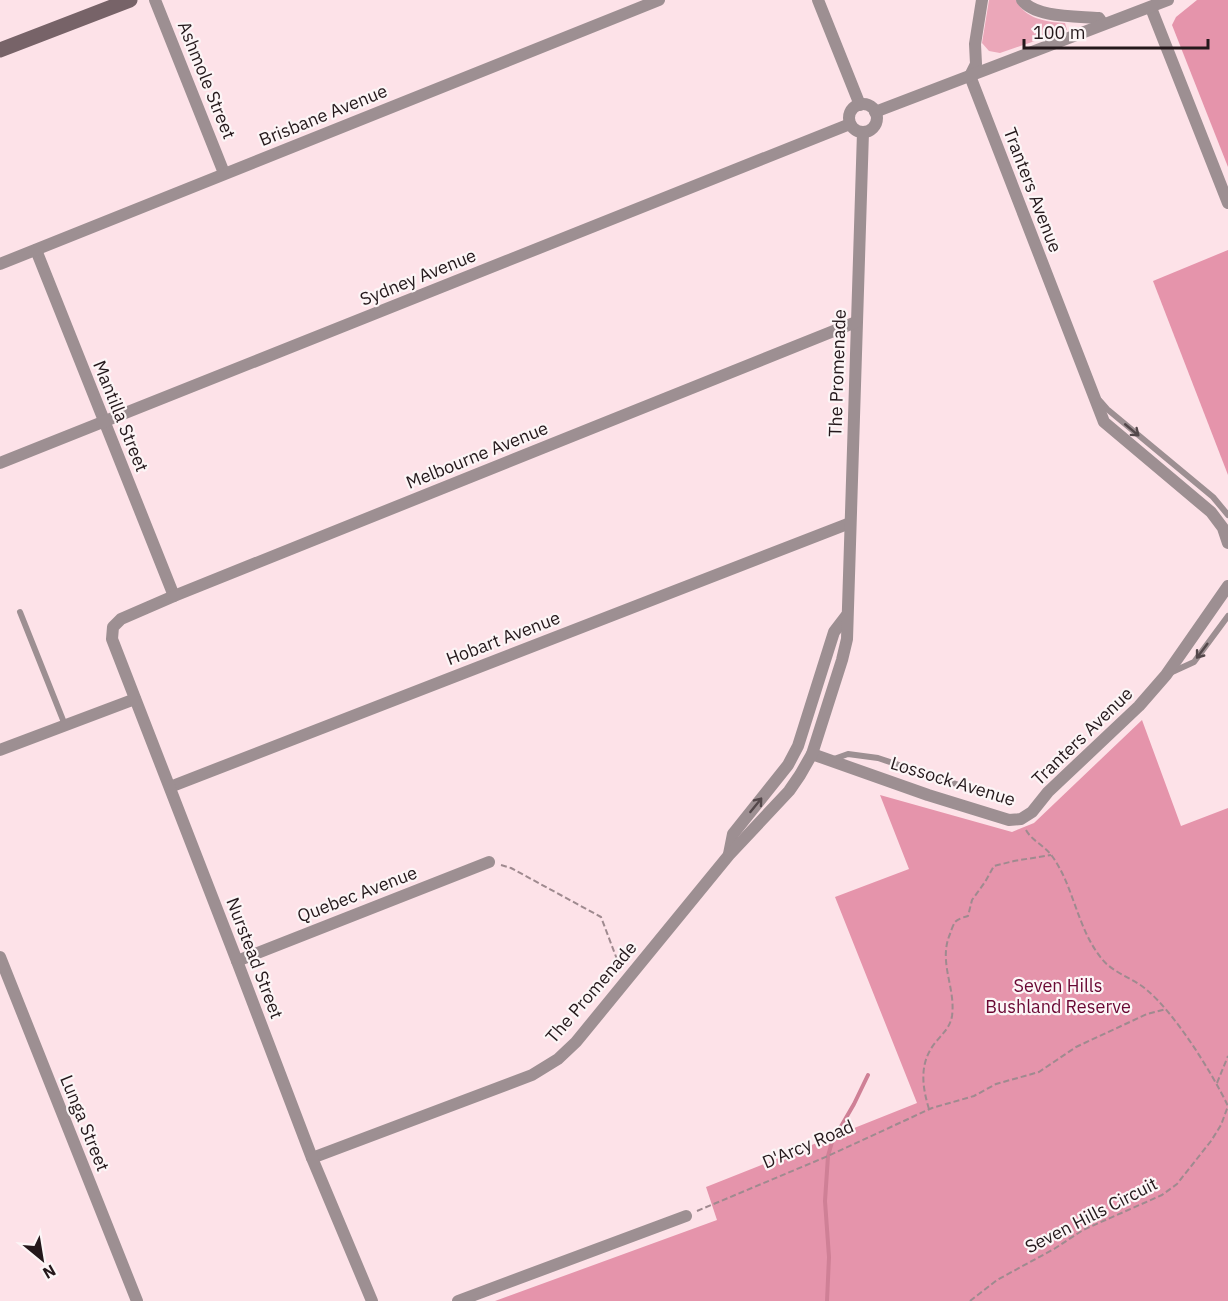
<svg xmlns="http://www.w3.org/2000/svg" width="1228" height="1301" font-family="'IBM Plex Sans',sans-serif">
	<rect width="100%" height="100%" fill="#fde2e8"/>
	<path fill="#eba7b9" d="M989,0H1016C1025,19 1046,22 1065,23L1067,30L1000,53L989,51L982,43Z"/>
	<g fill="#e594ab">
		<polygon points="1197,0 1228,0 1228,167 1172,25 1176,17"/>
		<polygon points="1228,250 1228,475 1153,281"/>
		<polygon points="1142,720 1181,826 1228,808 1228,1301 495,1301 717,1220 706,1187 917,1103 835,897 909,869 880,795 1012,832 1034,823"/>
	</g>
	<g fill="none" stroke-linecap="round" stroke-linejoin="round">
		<polyline stroke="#cf8096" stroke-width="4" points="827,1301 829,1257 825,1201 828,1156 832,1142 854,1104 868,1075"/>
		<g stroke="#9f8a8f" stroke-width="2" stroke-dasharray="6 3" stroke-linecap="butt">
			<path d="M1026,830C1032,841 1044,845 1052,856C1074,886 1077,929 1102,959C1113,973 1133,978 1147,990C1176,1015 1211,1071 1228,1106"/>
			<polyline points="501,865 511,868 601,917 618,962 623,967"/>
			<polyline points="1217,1083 1228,1056"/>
			<path d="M929,1109C922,1086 919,1063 935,1043C942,1034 950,1028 952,1016C956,988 938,962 950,934C951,931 953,925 955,922C958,919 964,917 968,916L972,900L985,882L994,866L1014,861L1051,855"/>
			<polyline points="697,1211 828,1156 932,1108 974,1096 996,1084 1039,1072 1076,1047 1147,1014 1166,1009"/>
			<polyline points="970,1301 997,1280 1054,1249 1083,1230 1162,1195 1177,1184 1211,1141 1221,1125 1228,1106"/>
		</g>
		<g stroke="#9d8f92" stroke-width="6">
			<polyline points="1100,401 1107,409 1213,497 1228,515"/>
			<polyline points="20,612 65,725"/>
			<polyline points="1170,673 1194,662 1228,616"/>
			<polyline points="834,759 848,754 878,758 986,794"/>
		</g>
		<g stroke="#9d8f92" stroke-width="12">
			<polyline points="155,0 224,173"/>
			<polyline points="818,0 860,105"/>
			<polyline points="982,0 975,44 976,64 970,76 1104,422 1211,512 1223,528 1228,543"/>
			<path d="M1022,0C1035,18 1077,16 1099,18L1103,24"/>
			<polyline points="1151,8 1228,203"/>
			<circle cx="863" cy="118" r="14"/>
			<polyline points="875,112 1168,0"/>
			<polyline points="36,250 174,596"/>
			<polyline points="0,264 659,0"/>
			<polyline points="0,463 850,124"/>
			<polyline points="0,750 135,699"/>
			<polyline points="812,754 928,795 1009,820 1021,819 1032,812 1048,792 1139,706 1166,675 1228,586"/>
			<polyline points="170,787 850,523"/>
			<polyline points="729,854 733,834 788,765 798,746 834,632 847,615"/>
			<polyline points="0,957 137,1301"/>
			<polyline points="237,961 489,862"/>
			<polyline points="312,1158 532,1075 558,1059 576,1042 729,855 789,791 800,775 812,754 842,660 847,639 863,132"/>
			<polyline points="372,1301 312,1158 237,961 112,639 113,627 121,619 174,596 856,322"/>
			<polyline points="458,1301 686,1216"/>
		</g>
		<polyline stroke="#776368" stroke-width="15" points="0,50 130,0"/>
	</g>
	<defs><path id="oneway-shaft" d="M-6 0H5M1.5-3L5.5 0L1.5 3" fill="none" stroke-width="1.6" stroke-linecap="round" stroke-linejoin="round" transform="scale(1.5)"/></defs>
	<g stroke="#54484b">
		<use href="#oneway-shaft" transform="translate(1132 430) rotate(40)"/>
		<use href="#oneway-shaft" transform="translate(1202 651) rotate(127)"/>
		<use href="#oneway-shaft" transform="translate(756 805) rotate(-51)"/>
	</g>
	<g text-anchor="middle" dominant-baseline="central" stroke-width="4.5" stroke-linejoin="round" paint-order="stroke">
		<g font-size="18" fill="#24181b" stroke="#fcf5f6">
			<text transform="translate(207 80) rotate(68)">Ashmole Street</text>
			<text transform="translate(323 115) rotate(-22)">Brisbane Avenue</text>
			<text transform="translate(1033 190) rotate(69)">Tranters Avenue</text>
			<text transform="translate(418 277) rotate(-22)">Sydney Avenue</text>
			<text transform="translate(837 373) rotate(-88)">The Promenade</text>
			<text transform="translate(121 416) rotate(68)">Mantilla Street</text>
			<text transform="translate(477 455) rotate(-22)">Melbourne Avenue</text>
			<text transform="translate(503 638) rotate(-21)">Hobart Avenue</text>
			<text transform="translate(1082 736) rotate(-44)">Tranters Avenue</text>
			<text transform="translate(953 781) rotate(17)">Lossock Avenue</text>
			<text transform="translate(357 894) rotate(-21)">Quebec Avenue</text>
			<text transform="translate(255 958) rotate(69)">Nurstead Street</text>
			<text transform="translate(591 992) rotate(-49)">The Promenade</text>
			<text transform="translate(85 1123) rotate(68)">Lunga Street</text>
			<text transform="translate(808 1144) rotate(-23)">D'Arcy Road</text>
			<text transform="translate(1091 1215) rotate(-27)">Seven Hills Circuit</text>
		</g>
		<g font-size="18" fill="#690733" stroke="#fcf5f6">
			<text x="1058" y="985">Seven Hills<tspan x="1058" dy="21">Bushland Reserve</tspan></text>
		</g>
	</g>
	<g transform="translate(42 1259) rotate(150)" stroke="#fcf5f6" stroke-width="4.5" paint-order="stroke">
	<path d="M0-4.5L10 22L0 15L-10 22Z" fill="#24181b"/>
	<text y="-9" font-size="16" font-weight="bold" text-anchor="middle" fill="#24181b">N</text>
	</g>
	<path d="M1024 39v9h184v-9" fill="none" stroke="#24181b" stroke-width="3"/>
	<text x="1033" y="39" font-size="18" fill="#24181b" stroke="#fcf5f6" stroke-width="4.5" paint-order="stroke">100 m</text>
</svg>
